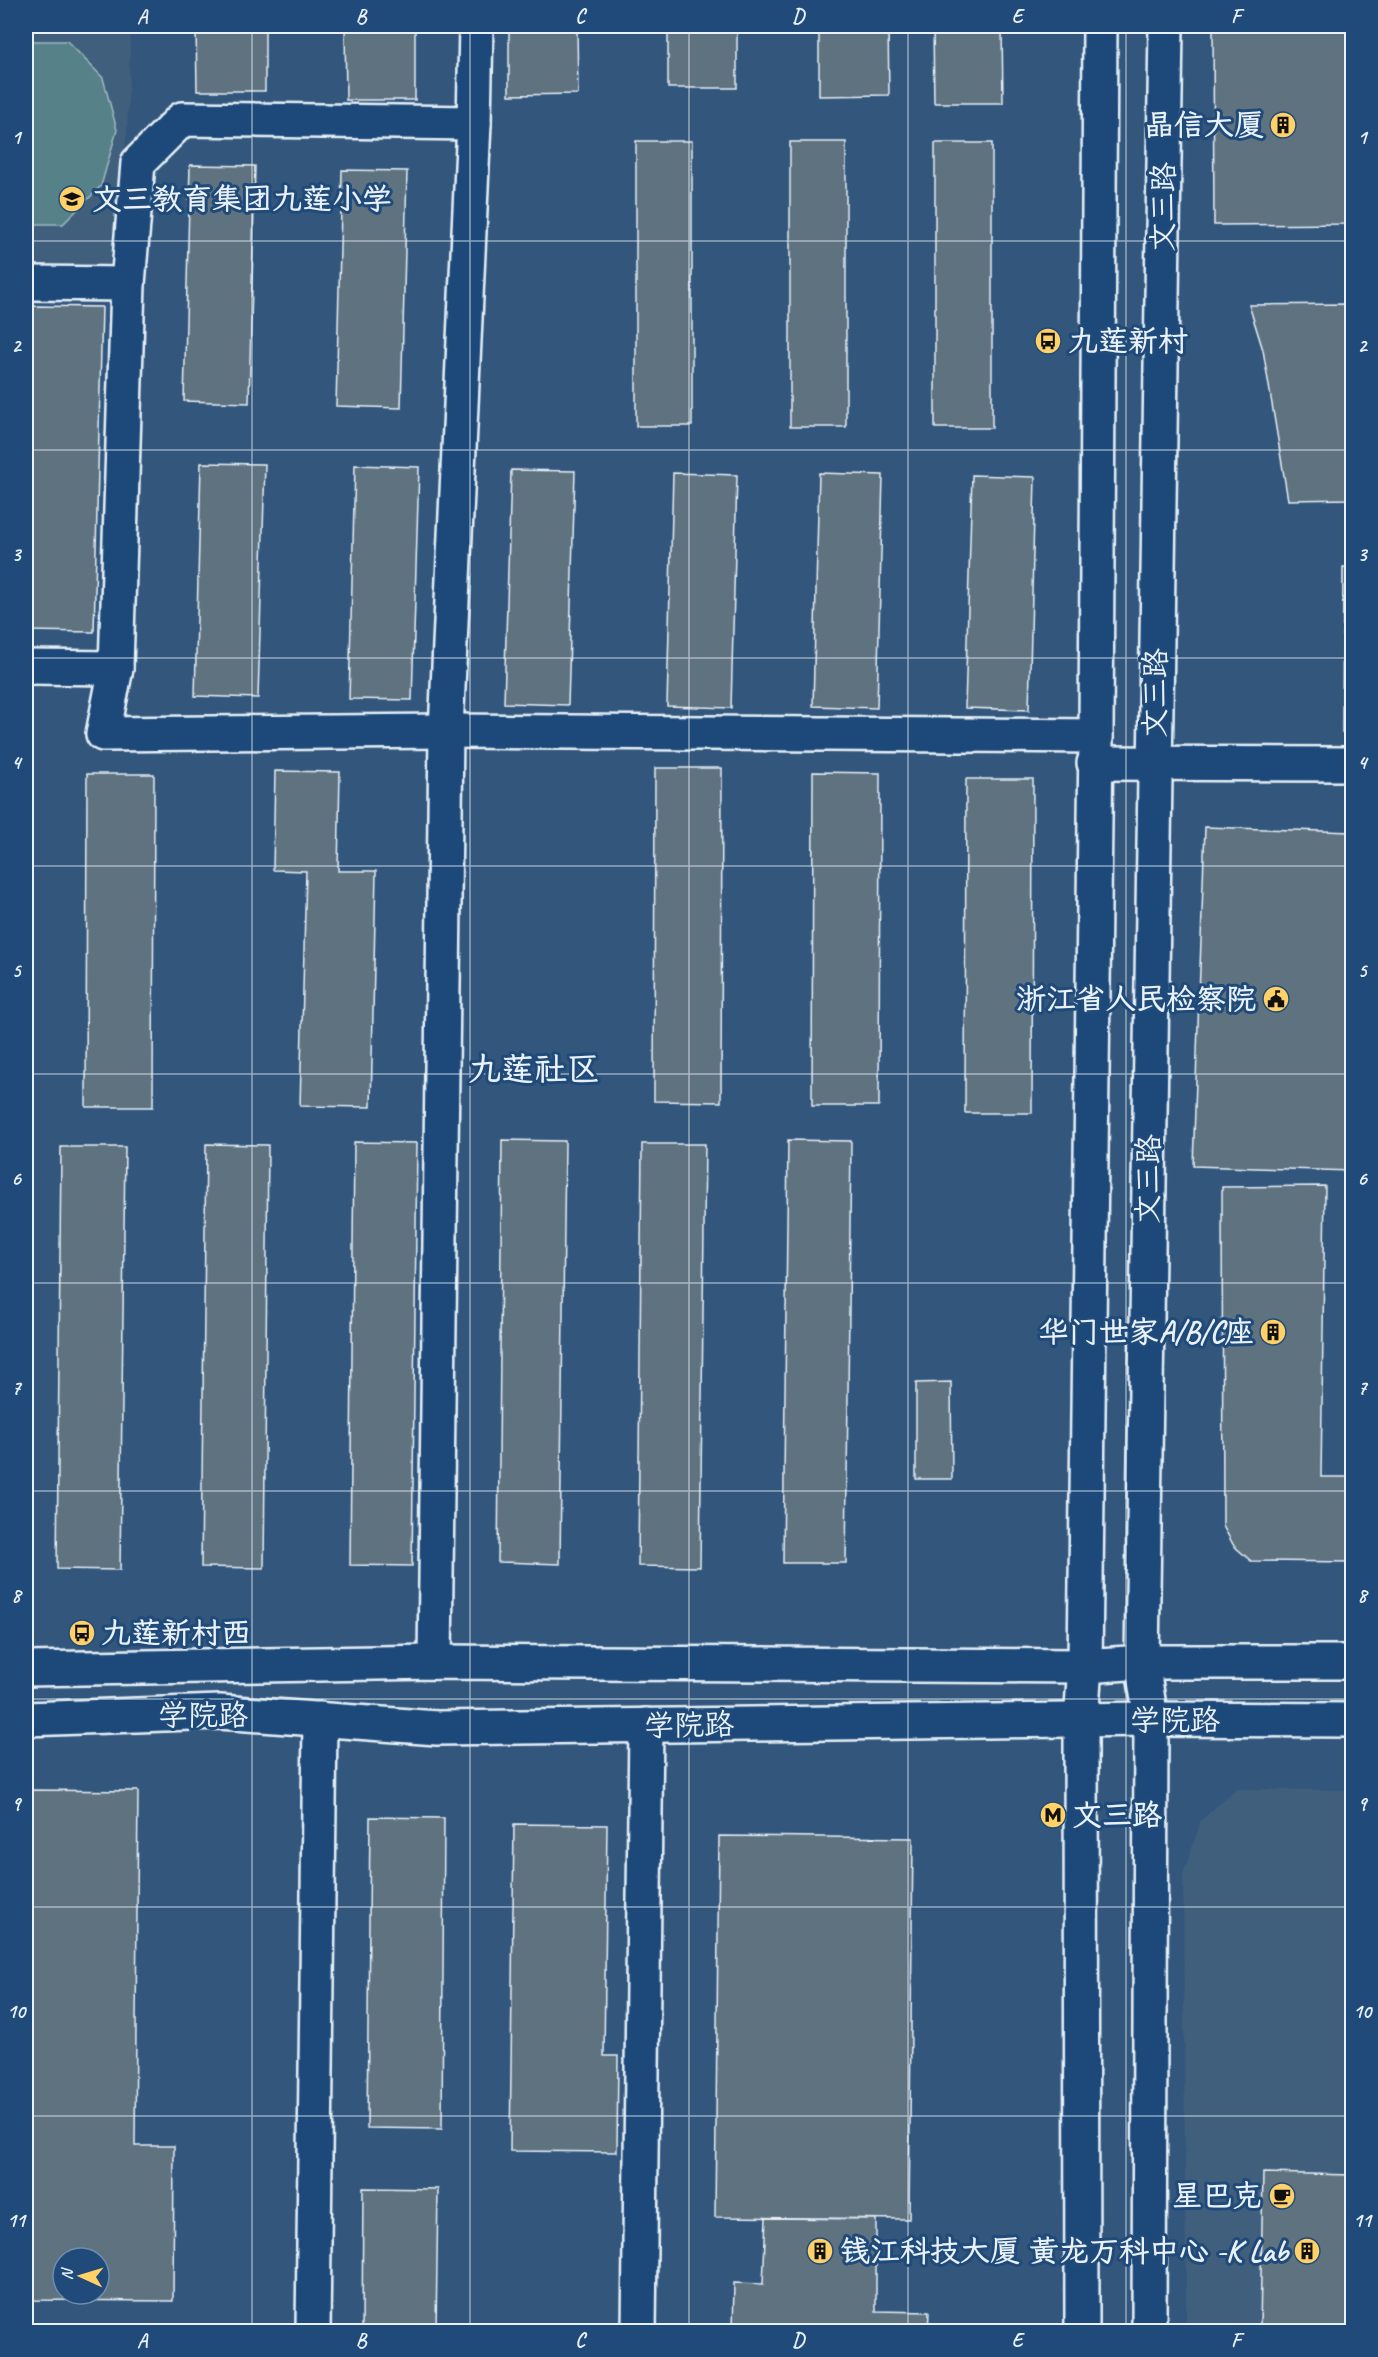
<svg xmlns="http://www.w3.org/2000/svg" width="1378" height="2357" font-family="Caveat,'LXGW WenKai TC',sans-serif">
	<rect width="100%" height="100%" fill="#32567c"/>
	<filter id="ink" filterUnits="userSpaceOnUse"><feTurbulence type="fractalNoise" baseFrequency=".0167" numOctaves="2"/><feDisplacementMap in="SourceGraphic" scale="12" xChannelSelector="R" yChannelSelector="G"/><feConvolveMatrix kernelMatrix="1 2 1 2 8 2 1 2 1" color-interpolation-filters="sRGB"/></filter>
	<g filter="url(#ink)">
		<g fill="#405e7d">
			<polygon points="26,26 131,26 127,133 109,266 26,264"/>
			<polygon points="1236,1789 1352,1790 1352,2331 1186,2331 1183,1874 1201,1820"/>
		</g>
		<polygon fill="#578189" stroke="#a0b9c0" stroke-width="1.5" points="26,41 67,41 103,78 117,130 101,186 63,224 26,224"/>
		<g fill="#5f7280" stroke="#e8f1f8" stroke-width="1.5" fill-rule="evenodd">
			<polygon points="196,26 265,26 265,91 197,91"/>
			<polygon points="345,26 415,26 415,100 346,100"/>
			<polygon points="509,26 577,26 578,94 509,95"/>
			<rect x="668" y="26" width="69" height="62"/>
			<polygon points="819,26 888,26 889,95 819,96"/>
			<polygon points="933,26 1002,26 1003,103 934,103"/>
			<polygon points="1213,26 1352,26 1352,224 1214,225"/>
			<rect x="636" y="141" width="56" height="285"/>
			<rect x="790" y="142" width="56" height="285"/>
			<rect x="935" y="143" width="57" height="285"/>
			<polygon points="190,165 255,166 249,403 184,401"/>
			<polygon points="342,170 407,171 401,408 336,406"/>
			<polygon points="1352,304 1352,499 1288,500 1263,350 1249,305"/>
			<polygon points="30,306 102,307 94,632 26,631"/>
			<polygon points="201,463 265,464 258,698 195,696"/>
			<polygon points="355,465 419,467 412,700 349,699"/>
			<polygon points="511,470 575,471 568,705 504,703"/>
			<polygon points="673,473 737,475 731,708 667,706"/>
			<polygon points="819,473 883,475 877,708 813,706"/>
			<polygon points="972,475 1035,477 1029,710 965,708"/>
			<polygon points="1343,567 1352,567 1352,733 1342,733"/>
			<polygon points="655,768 722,768 721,1102 654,1101"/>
			<polygon points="275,771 340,772 338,871 376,871 371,1107 300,1106 306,871 273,870"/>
			<polygon points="813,772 880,773 879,1106 812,1106"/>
			<polygon points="87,774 154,774 153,1107 86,1107"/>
			<polygon points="966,779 1033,779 1032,1113 965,1113"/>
			<polygon points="1205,827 1352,832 1352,1171 1193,1166"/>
			<polygon points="502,1140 565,1141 560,1564 498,1562"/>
			<polygon points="788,1140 851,1141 846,1563 783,1563"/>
			<polygon points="354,1142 417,1143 412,1566 350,1565"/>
			<polygon points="206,1144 268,1145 264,1568 201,1567"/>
			<polygon points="642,1144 705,1144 700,1567 638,1566"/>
			<polygon points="61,1147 125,1147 120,1570 57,1569"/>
			<polygon points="1325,1186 1321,1477 1352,1477 1352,1562 1251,1561 1234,1546 1223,1526 1222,1187"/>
			<polygon points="951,1382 952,1479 916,1479 916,1383"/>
			<path d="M26,1790L138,1791L135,2146H174L173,2301L26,2300ZM63,2258H99V2294H63Z"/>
			<polygon points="370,1817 444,1818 442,2129 367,2128"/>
			<polygon points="514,1824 607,1825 604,2056 618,2056 617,2152 510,2151"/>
			<polygon points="719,1836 913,1838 909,2219 715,2217"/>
			<polygon points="1263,2173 1352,2175 1352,2332 1260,2327"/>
			<polygon points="363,2188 438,2189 436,2332 362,2332"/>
			<polygon points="766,2218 876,2219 876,2311 929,2312 928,2332 733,2332 734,2283 763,2284"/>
		</g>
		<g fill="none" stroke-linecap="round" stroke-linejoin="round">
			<defs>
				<g id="minor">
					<polyline points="474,123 182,119 138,163 128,284 116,668 103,734 446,731 1096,736"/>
					<polyline points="26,283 128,284"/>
					<polyline points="26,667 116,668"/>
					<polyline points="1094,763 1352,764"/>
					<polyline points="435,1662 446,731 474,123 476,26"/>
					<polyline points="313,2332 320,1719"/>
					<polyline points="639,2332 646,1725"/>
				</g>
				<g id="major">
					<polyline points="26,1669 435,1662 1085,1666 1142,1662 1352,1662"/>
					<polyline points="26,1719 220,1712 437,1728 1151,1719 1352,1720"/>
					<polyline points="1082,2332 1081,1721 1085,1666 1096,736 1100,26"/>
					<polyline points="1149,2332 1151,1719 1142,1662 1166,26"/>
				</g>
			</defs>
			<use href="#minor" stroke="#e8f1f8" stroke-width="38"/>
			<use href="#major" stroke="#e8f1f8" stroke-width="38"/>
			<use href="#minor" stroke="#1f4a7a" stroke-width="33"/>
			<use href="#major" stroke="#1f4a7a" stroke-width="33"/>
		</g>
	</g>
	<path fill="none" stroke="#e8f1f8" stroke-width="1.5" stroke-opacity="0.55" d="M252,26V2332M470,26V2332M689,26V2332M908,26V2332M1126,26V2332M26,241H1352M26,450H1352M26,658H1352M26,866H1352M26,1074H1352M26,1283H1352M26,1491H1352M26,1699H1352M26,1907H1352M26,2116H1352"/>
	<defs>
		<symbol id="building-disc" viewBox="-11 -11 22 22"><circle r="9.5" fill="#ffd166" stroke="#1f4a7a"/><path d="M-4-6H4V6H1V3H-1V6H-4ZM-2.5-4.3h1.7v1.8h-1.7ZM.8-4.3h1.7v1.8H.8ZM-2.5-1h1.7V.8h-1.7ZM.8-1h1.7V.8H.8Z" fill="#111"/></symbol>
		<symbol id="school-disc" viewBox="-11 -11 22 22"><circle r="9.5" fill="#ffd166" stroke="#1f4a7a"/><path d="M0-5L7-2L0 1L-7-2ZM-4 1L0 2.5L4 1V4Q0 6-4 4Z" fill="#111"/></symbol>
		<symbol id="bus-disc" viewBox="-11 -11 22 22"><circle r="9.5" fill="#ffd166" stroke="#1f4a7a"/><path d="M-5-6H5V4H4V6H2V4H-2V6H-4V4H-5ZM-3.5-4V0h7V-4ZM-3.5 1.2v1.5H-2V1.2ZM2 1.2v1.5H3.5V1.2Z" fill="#111"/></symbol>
		<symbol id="civic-disc" viewBox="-11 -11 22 22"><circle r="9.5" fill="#ffd166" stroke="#1f4a7a"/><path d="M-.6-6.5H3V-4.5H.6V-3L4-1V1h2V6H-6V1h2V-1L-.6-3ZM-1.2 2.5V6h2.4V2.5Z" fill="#111"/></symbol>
		<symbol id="metro-disc" viewBox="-11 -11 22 22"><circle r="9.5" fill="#ffd166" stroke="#1f4a7a"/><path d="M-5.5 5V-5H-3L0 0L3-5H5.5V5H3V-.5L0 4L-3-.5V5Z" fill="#111"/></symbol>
		<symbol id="cafe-disc" viewBox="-11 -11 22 22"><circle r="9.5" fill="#ffd166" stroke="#1f4a7a"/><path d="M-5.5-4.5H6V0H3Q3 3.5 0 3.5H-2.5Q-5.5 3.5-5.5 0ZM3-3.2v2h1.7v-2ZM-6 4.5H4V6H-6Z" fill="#111"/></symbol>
	</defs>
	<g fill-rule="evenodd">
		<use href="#building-disc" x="1268" y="110" width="30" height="30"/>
		<use href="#school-disc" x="57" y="184" width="30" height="30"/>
		<use href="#bus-disc" x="1033" y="326" width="30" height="30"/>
		<use href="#civic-disc" x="1261" y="984" width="30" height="30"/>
		<use href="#building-disc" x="1258" y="1317" width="30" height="30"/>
		<use href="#bus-disc" x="67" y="1618" width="30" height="30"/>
		<use href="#metro-disc" x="1038" y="1800" width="30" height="30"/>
		<use href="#cafe-disc" x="1267" y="2181" width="30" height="30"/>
		<use href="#building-disc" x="805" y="2236" width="30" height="30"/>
		<use href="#building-disc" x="1292" y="2236" width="30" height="30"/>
	</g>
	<g text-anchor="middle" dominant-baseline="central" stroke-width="6" stroke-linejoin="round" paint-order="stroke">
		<g font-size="30" font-weight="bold" fill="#e8f1f8" stroke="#1f4a7a" text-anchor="end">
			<text x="1264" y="125">晶信大厦</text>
			<text x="92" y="199" text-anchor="start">文三教育集团九莲小学</text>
			<text x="1068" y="341" text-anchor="start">九莲新村</text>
			<text x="1256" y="999">浙江省人民检察院</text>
			<text x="1254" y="1332">华门世家A/B/C座</text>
			<text x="101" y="1633" text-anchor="start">九莲新村西</text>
			<text x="1072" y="1815" text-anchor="start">文三路</text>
			<text x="1262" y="2196">星巴克</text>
			<text x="840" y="2251" text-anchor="start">钱江科技大厦</text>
			<text x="1288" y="2251">黄龙万科中心 -K Lab</text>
		</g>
		<g font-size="30" fill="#e8f1f8" stroke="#1f4a7a">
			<text transform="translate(1163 207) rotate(-89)">文三路</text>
			<text transform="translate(1155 693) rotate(-89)">文三路</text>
			<text transform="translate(1148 1179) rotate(-89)">文三路</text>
			<text x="203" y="1715">学院路</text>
			<text x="1175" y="1720">学院路</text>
			<text transform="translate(689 1725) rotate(-1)">学院路</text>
		</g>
		<g font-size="33" font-weight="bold" fill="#e8f1f8" stroke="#1f4a7a">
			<text x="534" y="1069">九莲社区</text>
		</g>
	</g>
	<rect width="1378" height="2357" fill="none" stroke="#1f4a7a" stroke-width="66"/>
	<g transform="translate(81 2276) rotate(274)"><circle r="28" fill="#1f4a7a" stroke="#6f8dac" stroke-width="1.5"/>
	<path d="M0-4.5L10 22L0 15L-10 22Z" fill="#ffd166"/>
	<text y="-9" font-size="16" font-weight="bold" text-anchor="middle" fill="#e8f1f8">N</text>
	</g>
	<rect x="33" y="33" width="1312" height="2291" fill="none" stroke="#e8f1f8" stroke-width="2"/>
	<g font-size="20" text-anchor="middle" font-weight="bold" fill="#e8f1f8">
		<text x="142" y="23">A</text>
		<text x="361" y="23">B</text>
		<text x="580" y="23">C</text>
		<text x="798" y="23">D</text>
		<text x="1017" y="23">E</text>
		<text x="1236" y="23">F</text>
		<text x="16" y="144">1</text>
		<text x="1362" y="144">1</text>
		<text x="16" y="352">2</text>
		<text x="1362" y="352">2</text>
		<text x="16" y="561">3</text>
		<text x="1362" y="561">3</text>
		<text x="16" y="769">4</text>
		<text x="1362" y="769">4</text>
		<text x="16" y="977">5</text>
		<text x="1362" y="977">5</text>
		<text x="16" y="1185">6</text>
		<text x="1362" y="1185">6</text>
		<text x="16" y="1394">7</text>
		<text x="1362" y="1394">7</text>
		<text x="16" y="1602">8</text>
		<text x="1362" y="1602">8</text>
		<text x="16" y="1810">9</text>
		<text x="1362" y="1810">9</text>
		<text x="16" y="2018">10</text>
		<text x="1362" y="2018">10</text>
		<text x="16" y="2227">11</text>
		<text x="1362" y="2227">11</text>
		<text x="142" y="2347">A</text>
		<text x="361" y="2347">B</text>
		<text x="580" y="2347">C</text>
		<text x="798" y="2347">D</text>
		<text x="1017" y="2347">E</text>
		<text x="1236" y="2347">F</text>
	</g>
</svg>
